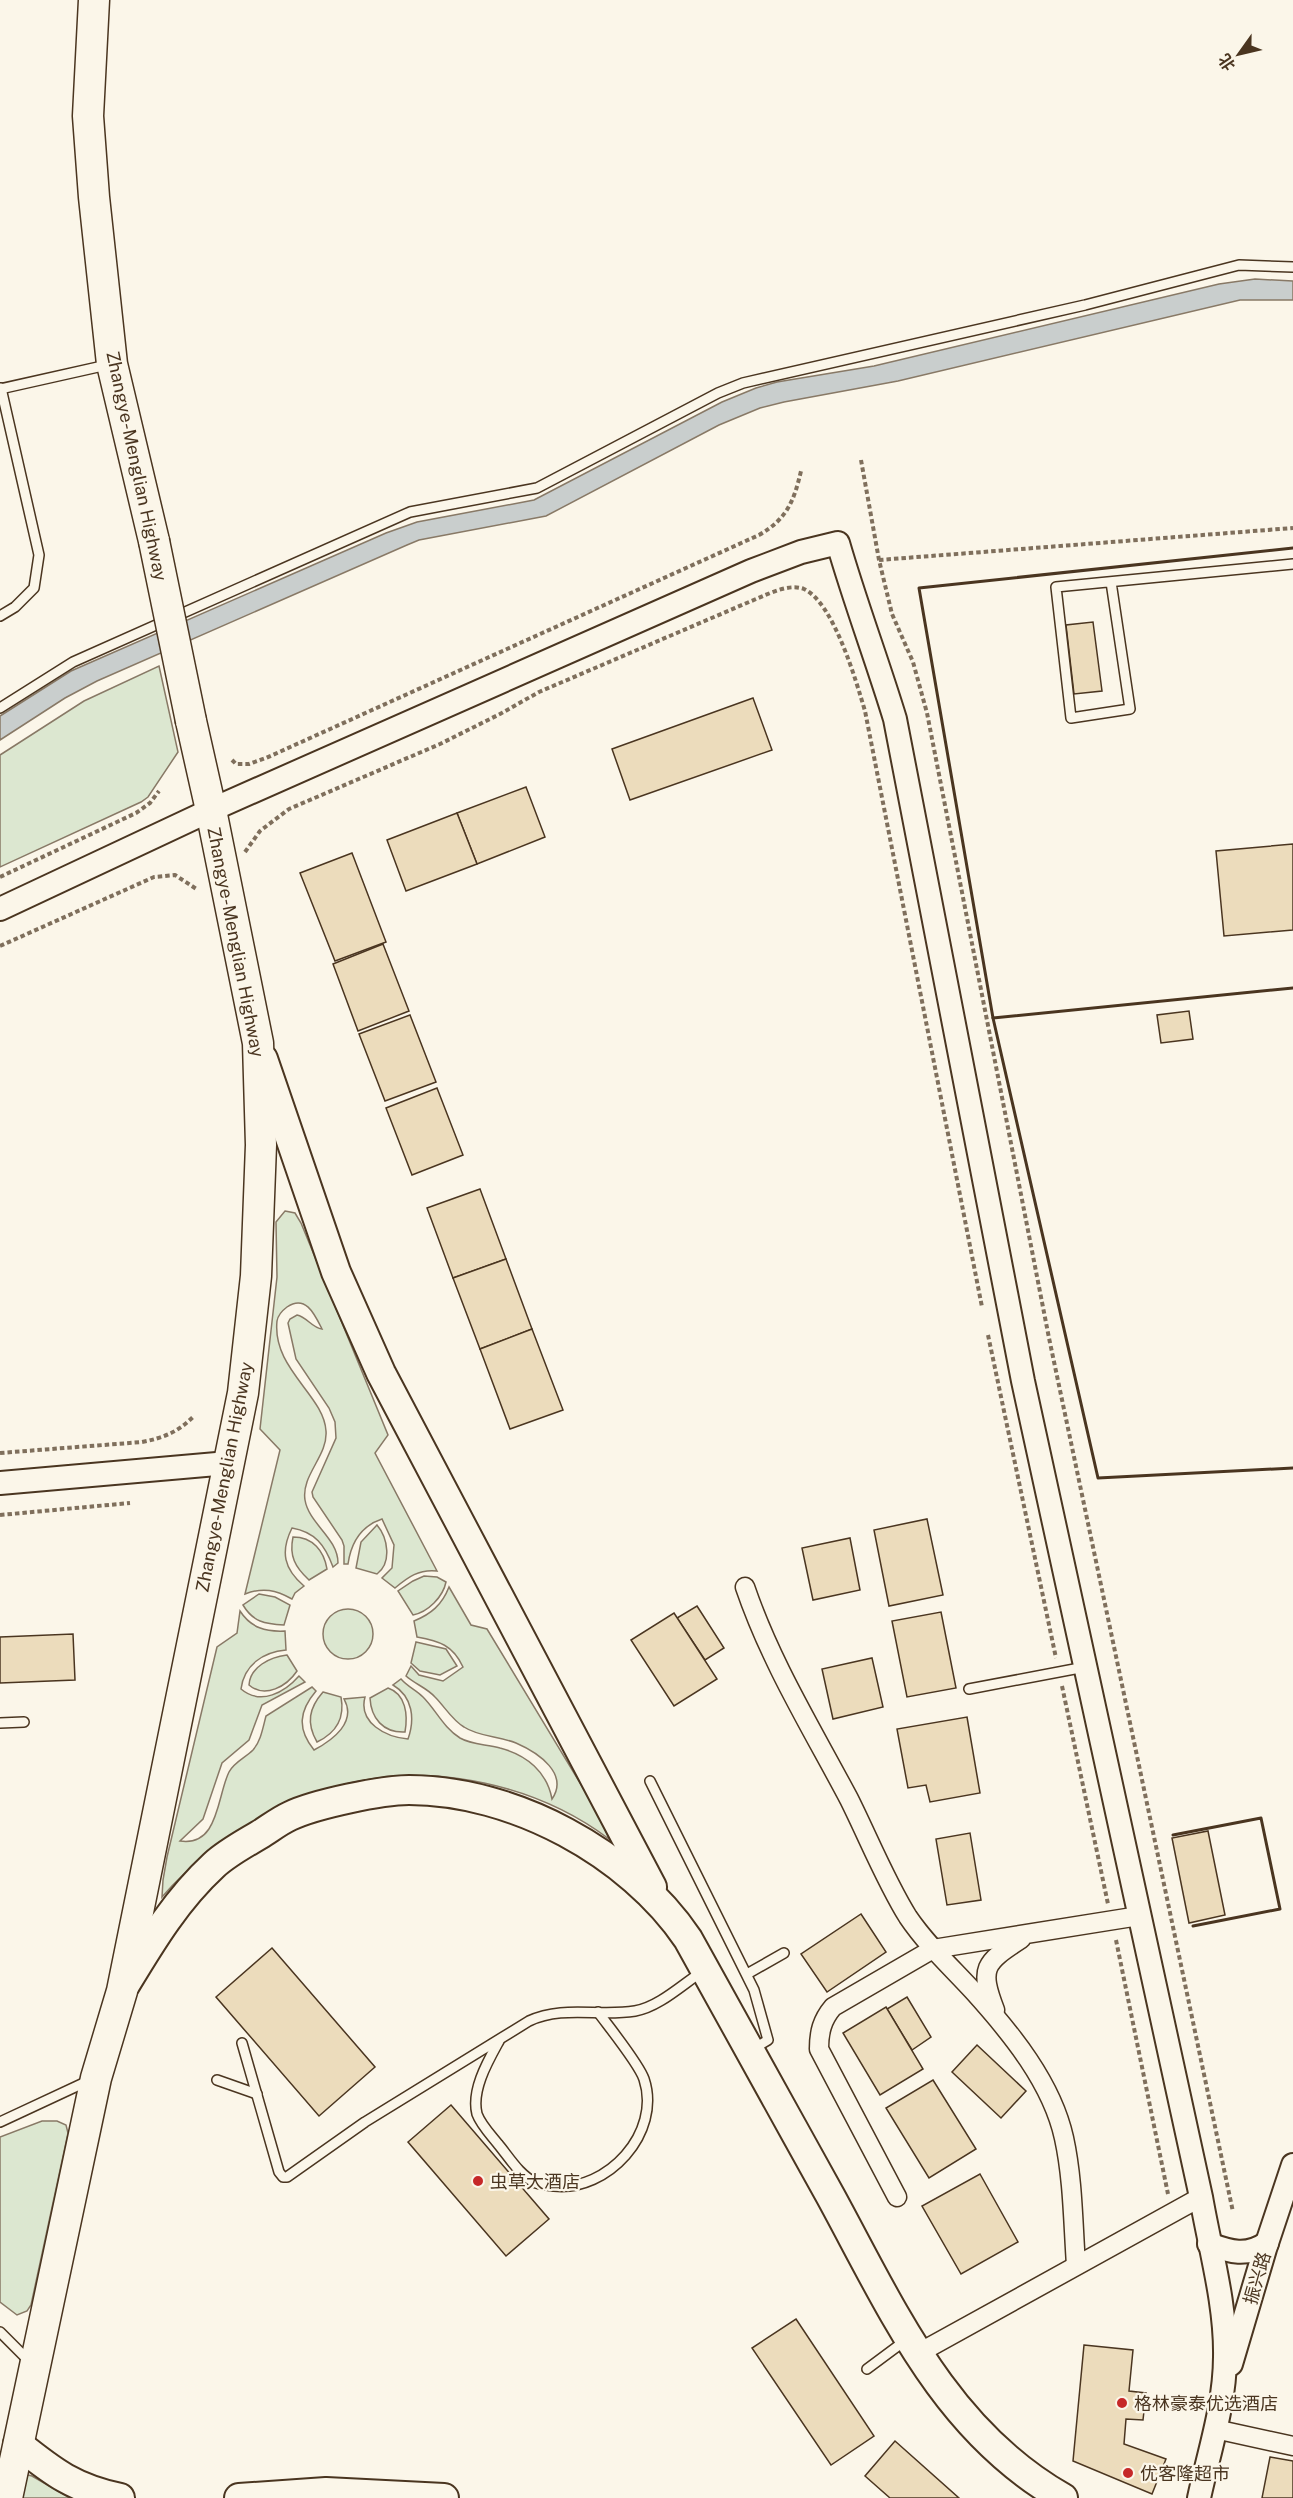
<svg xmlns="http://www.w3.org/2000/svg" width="1293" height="2498" font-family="'Public Sans','Noto Sans SC',sans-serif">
	<rect width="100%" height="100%" fill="#fbf6e9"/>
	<g fill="#dce7d0" stroke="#887966" stroke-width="1.5">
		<polygon points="159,666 178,752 148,797 141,802 0,867 0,755 84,701"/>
		<path d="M285,1211L295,1213L301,1223L388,1435L375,1453L437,1571C419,1569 408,1577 395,1588L382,1578L392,1568L394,1545L382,1519C361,1526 351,1543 348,1564H344V1546L342,1540L313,1497L312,1492L336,1438L335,1422L329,1408L296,1359L288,1323L290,1319L297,1315C307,1317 312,1328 322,1329C315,1315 306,1294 287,1307C283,1310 278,1315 277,1321C272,1369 324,1395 326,1431C328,1456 301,1475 305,1500C309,1524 338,1538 338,1563L333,1567C325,1545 315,1532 292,1528C280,1552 284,1569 304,1586L295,1593L292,1599C276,1590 263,1587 245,1594L280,1450L260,1429L277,1277L276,1222Z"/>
		<path d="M377,1525C388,1538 392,1563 377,1574L356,1568L361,1542Z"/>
		<path d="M293,1537C313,1537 324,1551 327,1569L309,1580C295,1567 289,1556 293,1537Z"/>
		<path d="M424,1576L437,1577L446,1582C443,1597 428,1612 413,1615L398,1591L413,1581Z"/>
		<path d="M449,1587L471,1625L487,1629L600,1816L609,1839C537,1785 437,1763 350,1783C317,1790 288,1807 259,1823C220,1845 192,1862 162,1897L163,1880L167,1857L217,1647L237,1633L240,1611C251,1628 266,1632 285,1631L286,1650C263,1652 244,1665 241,1689C261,1706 285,1692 299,1676L305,1682L262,1705L249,1740L222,1763L203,1819L180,1841C219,1847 217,1796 229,1772C234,1762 245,1758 253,1750C261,1741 263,1727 266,1716L312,1687L316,1691C299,1711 297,1729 314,1750C333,1740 357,1722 344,1699L365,1697C358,1723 386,1737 408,1739C415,1719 413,1697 393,1685L401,1679C408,1687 416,1690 423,1697C436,1710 443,1727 460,1738C472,1745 486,1744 500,1748C527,1755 547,1772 552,1799C569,1774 539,1753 516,1743C499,1736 479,1737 464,1727C452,1720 445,1707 435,1697C427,1688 415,1684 406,1676L411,1666L419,1675L443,1681L463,1667C453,1645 439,1641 417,1637L414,1621C431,1614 442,1605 449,1587Z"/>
		<path d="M259,1594L275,1597L290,1605L284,1625C265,1624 253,1622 243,1605Z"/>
		<circle cx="348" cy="1634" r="25"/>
		<polygon points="416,1642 446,1649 457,1666 440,1675 420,1671 411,1663"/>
		<path d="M287,1655L297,1671C287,1686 265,1699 249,1685C250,1667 270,1657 287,1655Z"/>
		<path d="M388,1688C406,1694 408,1715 405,1732C383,1733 371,1718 370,1698Z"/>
		<path d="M323,1692L341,1697C345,1718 336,1733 317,1742C306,1723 309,1708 323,1692Z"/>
		<polygon points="42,2121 57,2121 66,2125 68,2133 31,2305 27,2311 17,2315 0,2302 0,2137"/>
		<polygon points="28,2475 32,2476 70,2498 19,2498 23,2479"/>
	</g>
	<polygon fill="#c9cecd" stroke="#887966" stroke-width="1.5" points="1255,279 1293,281 1293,300 1240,300 898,381 784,402 760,408 719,425 546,516 419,540 407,545 97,681 65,698 0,740 0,716 71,671 386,533 417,522 534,500 722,402 756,388 777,382 874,366 1219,284"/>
	<g fill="#ecdcbc" stroke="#4a3520" stroke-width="1.5">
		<polygon points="1093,622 1102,691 1074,694 1066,625"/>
		<polygon points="753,698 772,750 630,800 612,749"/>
		<polygon points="526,787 545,837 477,864 457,813"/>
		<polygon points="457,813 477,864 406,891 387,840"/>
		<polygon points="1293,844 1293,930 1224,936 1216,851"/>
		<polygon points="352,853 386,942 335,961 300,873"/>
		<polygon points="383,944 409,1011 358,1031 333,964"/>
		<polygon points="1189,1011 1193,1039 1161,1043 1157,1015"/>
		<polygon points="410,1015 436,1082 385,1101 359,1034"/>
		<polygon points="437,1088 463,1155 412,1175 386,1108"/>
		<polygon points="480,1189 506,1259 453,1278 427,1208"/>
		<polygon points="506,1259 532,1329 480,1349 453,1278"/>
		<polygon points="532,1329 563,1410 510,1429 480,1349"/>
		<polygon points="927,1519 943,1595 889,1606 874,1530"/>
		<polygon points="850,1538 860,1590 813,1600 802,1548"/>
		<polygon points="697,1606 724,1648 705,1660 677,1618"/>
		<polygon points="941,1612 956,1688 907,1697 892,1621"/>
		<polygon points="674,1613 717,1679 674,1706 631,1640"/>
		<polygon points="73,1634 75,1680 0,1683 0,1637"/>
		<polygon points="872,1658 883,1707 833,1719 822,1669"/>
		<polygon points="967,1717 980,1793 930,1802 926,1785 908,1788 897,1729"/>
		<polygon points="1208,1831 1225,1915 1189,1923 1172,1838"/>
		<polygon points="970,1833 981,1900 947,1905 936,1839"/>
		<polygon points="861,1914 886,1952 827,1992 801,1954"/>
		<polygon points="272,1948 375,2067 319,2116 216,1997"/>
		<polygon points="907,1997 931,2037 912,2050 887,2009"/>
		<polygon points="886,2007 923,2069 880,2095 843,2033"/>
		<polygon points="977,2045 1026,2091 1001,2118 952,2072"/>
		<polygon points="933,2080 976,2149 929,2178 886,2108"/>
		<polygon points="451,2105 549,2219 506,2256 408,2142"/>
		<polygon points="980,2174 1018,2242 961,2274 922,2206"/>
		<polygon points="796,2319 874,2436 831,2465 752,2348"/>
		<polygon points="1084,2345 1133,2350 1129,2391 1146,2393 1143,2420 1126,2419 1124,2444 1166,2459 1152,2494 1073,2461"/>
		<polygon points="895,2441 959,2498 890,2498 865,2476"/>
		<polygon points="1270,2457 1293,2461 1293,2498 1262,2498"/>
	</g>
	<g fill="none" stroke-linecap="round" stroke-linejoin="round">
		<defs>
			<g id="service">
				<polyline points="0,389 107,365"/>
				<polyline points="1111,582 1130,709 1071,718 1056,587 1293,564"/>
				<polyline points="0,616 15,607 34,588 39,555 1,388"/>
				<polyline points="0,708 73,662 410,512 537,488 718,393 743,383 1085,305 1239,265 1293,267"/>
				<polyline points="969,1689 1085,1667"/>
				<polyline points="0,1723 24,1722"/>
				<polyline points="650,1781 754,1990 768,2040 753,2049"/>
				<polyline points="747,1974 784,1953"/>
				<path d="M499,2041C488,2061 471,2090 477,2114C481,2125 491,2135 498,2144C509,2157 519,2175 536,2183C541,2185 548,2185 554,2186C607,2192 662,2133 644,2079C639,2064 609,2027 598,2012"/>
				<path d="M242,2043L279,2172L283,2177H287L365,2122L529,2021C563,2005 599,2017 635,2011C659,2007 683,1984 703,1971"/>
				<polyline points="217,2080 257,2094"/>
				<polyline points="0,2122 88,2081"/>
				<polyline points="0,2332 30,2362"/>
				<polyline points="867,2369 906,2340"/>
			</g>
			<g id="minor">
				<path d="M745,1587C771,1663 812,1729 849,1799C868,1837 886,1882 908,1917C927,1945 951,1967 974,1992C1011,2033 1052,2083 1064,2138C1073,2179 1073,2223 1076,2265"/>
				<path d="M995,2010C979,1968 984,1963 1021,1939"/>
				<path d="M897,2197L819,2049C819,2032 822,2020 833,2007L933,1949L1139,1916"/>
				<polyline points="917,2354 1201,2197"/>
				<polyline points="1215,2429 1293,2446"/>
			</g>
			<g id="tertiary">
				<path d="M0,909L211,810L751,571L801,552L838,543C855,602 877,660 895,719L1023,1381L1201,2197C1210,2249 1226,2304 1225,2357C1225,2404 1209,2452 1199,2498"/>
				<polyline points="0,1483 228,1463"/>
				<path d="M1209,2244C1230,2252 1247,2257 1267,2243"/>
				<polyline points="1231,2364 1265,2249 1293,2165"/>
			</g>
			<g id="primary">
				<polyline points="263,1059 336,1272 381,1373 652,1887"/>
				<path d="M125,1985C151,1942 176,1900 214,1865C227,1853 244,1844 259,1835C269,1829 279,1821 290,1816C315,1804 382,1790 409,1790C513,1790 630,1853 688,1939C736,2024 783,2111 831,2197C893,2311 945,2431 1063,2498"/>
				<path d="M18,2444C54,2473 74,2488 120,2498"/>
				<polyline points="239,2498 326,2492 444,2498"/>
			</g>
			<g id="trunk">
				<polyline points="94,0 88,116 94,197 112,364 154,541"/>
				<polyline points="7,2498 96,2078 122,1991 243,1393 256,1276 261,1145 258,1043 211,810 191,721"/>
			</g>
		</defs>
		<use href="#service" stroke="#4a3520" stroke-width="12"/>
		<use href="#minor" stroke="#4a3520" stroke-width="21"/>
		<use href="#tertiary" stroke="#4a3520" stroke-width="26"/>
		<use href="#primary" stroke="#4a3520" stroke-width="32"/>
		<use href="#trunk" stroke="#4a3520" stroke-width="33"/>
		<g stroke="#7f6f5c" stroke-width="4" stroke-dasharray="4.5 3" stroke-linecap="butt">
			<polyline points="861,460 879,560 892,614 913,662 927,713 1049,1338 1233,2212"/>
			<polyline points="879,560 1293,528"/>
			<path d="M232,760L236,764H249L266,758L759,535C787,519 794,501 801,471"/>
			<path d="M245,852L260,831L289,809L440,744L500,714L539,692L763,596C775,591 791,584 804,589C834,603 856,681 865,711L982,1307"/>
			<polyline points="0,877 136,813 150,803 159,791"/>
			<polyline points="0,946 154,877 175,875 198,890"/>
			<polyline points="988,1335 1056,1658"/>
			<path d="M0,1453L142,1442C163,1438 178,1432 193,1417"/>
			<polyline points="0,1515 130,1503"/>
			<polyline points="1062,1686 1108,1904"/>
			<polyline points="1116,1940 1168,2194"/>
		</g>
		<use href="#service" stroke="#fbf6e9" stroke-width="9"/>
		<use href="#minor" stroke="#fbf6e9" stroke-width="18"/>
		<use href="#tertiary" stroke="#fbf6e9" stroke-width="22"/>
		<use href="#primary" stroke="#fbf6e9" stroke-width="28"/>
		<use href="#trunk" stroke="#fbf6e9" stroke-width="30"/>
		<defs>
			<polyline id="trunk-bridge" points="154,541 191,721"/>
		</defs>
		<use href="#trunk-bridge" stroke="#4a3520" stroke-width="33" stroke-linecap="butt"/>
		<use href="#trunk-bridge" stroke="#fbf6e9" stroke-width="30"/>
		<g stroke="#4a3520" stroke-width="3">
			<polyline points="1293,548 919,588 993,1018 1293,988"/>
			<polyline points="993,1018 1098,1478 1293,1468"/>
			<polyline points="1173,1835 1261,1818 1280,1909 1193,1926"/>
		</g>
	</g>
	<g fill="#c62828" stroke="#fbf6e9" stroke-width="2">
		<circle cx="478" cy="2181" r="6"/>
		<circle cx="1122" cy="2403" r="6"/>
		<circle cx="1128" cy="2473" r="6"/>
	</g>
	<g text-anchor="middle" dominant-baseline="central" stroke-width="4.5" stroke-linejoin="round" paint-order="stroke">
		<g font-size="18" fill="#4a3520" stroke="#fbf6e9">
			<text transform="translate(137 466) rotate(78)">Zhangye-Menglian Highway</text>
			<text transform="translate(236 942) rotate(79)">Zhangye-Menglian Highway</text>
			<text transform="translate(224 1477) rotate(-79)">Zhangye-Menglian Highway</text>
			<text transform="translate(1257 2278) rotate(-74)">振兴路</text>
		</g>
		<g font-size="18" fill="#4a3520" stroke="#fbf6e9" text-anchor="start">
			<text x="490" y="2181">虫草大酒店</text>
			<text x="1134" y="2403">格林豪泰优选酒店</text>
			<text x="1140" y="2473">优客隆超市</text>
		</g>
	</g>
	<g transform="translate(1239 54) rotate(236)" stroke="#fbf6e9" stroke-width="4.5" paint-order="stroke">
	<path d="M0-4.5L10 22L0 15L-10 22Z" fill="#4a3520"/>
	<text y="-9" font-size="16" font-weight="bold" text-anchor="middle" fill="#4a3520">北</text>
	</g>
</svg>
